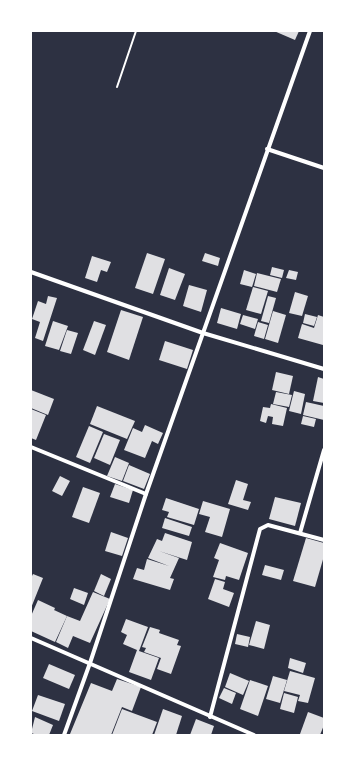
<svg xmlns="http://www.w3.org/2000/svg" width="355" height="766" font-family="'Public Sans',sans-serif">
	<rect width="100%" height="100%" fill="#2d3142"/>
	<g fill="#e0e0e3">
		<polygon points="274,31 299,31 295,40"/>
		<polygon points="147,253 165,259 153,294 135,288"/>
		<polygon points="205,253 220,258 218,266 202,261"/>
		<polygon points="92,256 111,262 107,272 101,270 97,282 85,278"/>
		<polygon points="272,267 284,270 282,278 270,275"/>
		<polygon points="169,268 185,274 175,300 160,295"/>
		<polygon points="244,270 256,274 252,287 240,284"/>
		<polygon points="289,270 298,272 296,280 286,278"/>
		<polygon points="257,273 281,279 277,292 254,286"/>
		<polygon points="189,285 207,290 201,312 183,306"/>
		<polygon points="253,287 268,291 261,314 246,310"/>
		<polygon points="295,292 308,296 302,316 289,313"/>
		<polygon points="48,296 57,298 43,341 35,338 40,322 32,319 38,301 46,304"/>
		<polygon points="268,296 276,298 269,323 261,321"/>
		<polygon points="221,308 241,314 237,329 217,323"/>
		<polygon points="121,310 143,317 129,360 107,352"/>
		<polygon points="273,311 286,315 278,343 265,339"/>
		<polygon points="305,314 317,317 314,326 303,323"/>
		<polygon points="243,315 258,319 255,329 240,324"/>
		<polygon points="318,315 324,317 323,345 298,338 302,324 314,328"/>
		<polygon points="53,321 68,326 59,350 45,346"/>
		<polygon points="94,321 106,325 95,355 83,350"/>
		<polygon points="258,322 268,325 264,339 254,336"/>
		<polygon points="67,330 78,333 71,354 60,351"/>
		<polygon points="165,341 193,350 187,369 159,360"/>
		<polygon points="276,372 293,376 289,394 272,390"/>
		<polygon points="318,377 324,379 324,403 313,401"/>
		<polygon points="31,390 54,399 48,415 31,408"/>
		<polygon points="294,391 305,394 301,414 289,411"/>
		<polygon points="276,392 292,395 289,407 273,404"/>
		<polygon points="306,402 324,406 324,420 303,415"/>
		<polygon points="271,404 287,408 283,426 272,424 273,417 268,416 266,423 260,421 263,407 270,408"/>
		<polygon points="97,406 135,421 127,439 90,424"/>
		<polygon points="31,409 46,415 36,440 31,438"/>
		<polygon points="303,416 316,419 314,427 301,424"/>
		<polygon points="145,425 163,433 158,444 152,441 145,458 124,450 133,428 142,432"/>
		<polygon points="89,426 103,432 90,463 76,457"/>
		<polygon points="104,434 120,440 110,465 94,458"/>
		<polygon points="115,457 129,463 122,481 107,476"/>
		<polygon points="129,465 150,474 144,489 123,481"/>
		<polygon points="60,476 70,481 62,496 52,491"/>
		<polygon points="236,480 248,484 243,500 251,502 248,510 228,504"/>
		<polygon points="115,484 133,490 129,503 110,497"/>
		<polygon points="83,487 100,493 89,523 72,517"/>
		<polygon points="275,497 301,503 295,526 269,519"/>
		<polygon points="166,498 199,509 194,525 167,517 169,512 162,510"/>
		<polygon points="203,501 230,509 222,537 205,532 210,517 199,514"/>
		<polygon points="165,518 192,527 189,536 162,528"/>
		<polygon points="111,532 128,538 122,556 105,551"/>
		<polygon points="165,533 192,542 187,560 159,551 179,558 170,578 174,579 170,590 133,579 137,568 144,570 147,559 169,566 148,558 157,539 162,541"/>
		<polygon points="306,538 324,543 324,556 315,587 293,581"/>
		<polygon points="220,543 248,553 239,580 226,576 225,580 213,577 219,560 214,558"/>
		<polygon points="265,565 284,570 281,580 262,575"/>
		<polygon points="33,574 43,578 31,608 31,578"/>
		<polygon points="101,574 111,579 104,596 94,591"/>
		<polygon points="215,579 225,582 223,589 234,593 229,607 208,599"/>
		<polygon points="74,588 88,593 84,605 70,599"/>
		<polygon points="93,592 110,599 90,643 73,636 68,648 56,642 67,616 80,621"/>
		<polygon points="38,600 55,608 47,627 54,610 67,616 55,642 31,631 31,616"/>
		<polygon points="126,619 148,627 139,651 159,658 151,680 129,672 137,650 123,644 127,635 121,632"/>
		<polygon points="256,621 270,625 264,649 249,645"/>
		<polygon points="150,627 160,630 159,633 179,640 177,645 181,646 171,674 157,669 161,658 144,652 146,648 142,647"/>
		<polygon points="237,634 250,637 248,647 235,644"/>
		<polygon points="290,658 306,663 303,673 288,668"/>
		<polygon points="49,664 75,675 69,689 43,678"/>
		<polygon points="290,671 315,678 308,703 298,701 300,695 284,691"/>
		<polygon points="230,673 249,681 243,695 225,687"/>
		<polygon points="273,676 287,680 280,703 266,699"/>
		<polygon points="117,679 141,687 132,711 122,707 111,735 70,734 91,683 112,691"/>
		<polygon points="250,680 268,686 258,716 240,709"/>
		<polygon points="224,688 236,693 232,704 219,698"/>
		<polygon points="284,693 298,697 294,713 280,709"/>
		<polygon points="38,695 65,704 59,721 32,711"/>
		<polygon points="122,709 157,722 152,735 112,735"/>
		<polygon points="163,709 182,716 176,735 154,735"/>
		<polygon points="308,712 324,718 324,725 320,735 300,734"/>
		<polygon points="35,717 53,725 49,735 37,735 31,733"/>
		<polygon points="196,719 214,726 211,735 190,735"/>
	</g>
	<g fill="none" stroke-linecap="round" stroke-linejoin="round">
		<polyline stroke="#fff" stroke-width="2" points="117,87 136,31"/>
		<g stroke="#fff" stroke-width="4">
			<polyline points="267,149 324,168"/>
			<polyline points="31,272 203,333 324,369"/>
			<polyline points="31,447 146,494"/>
			<polyline points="300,533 324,450"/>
			<polyline points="31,638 254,735"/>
			<polyline points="210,717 260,529 268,525 324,540"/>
			<polyline points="64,735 90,663 146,494 310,31"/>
		</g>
	</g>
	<rect width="355" height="766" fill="none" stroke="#ffffff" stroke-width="64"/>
</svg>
